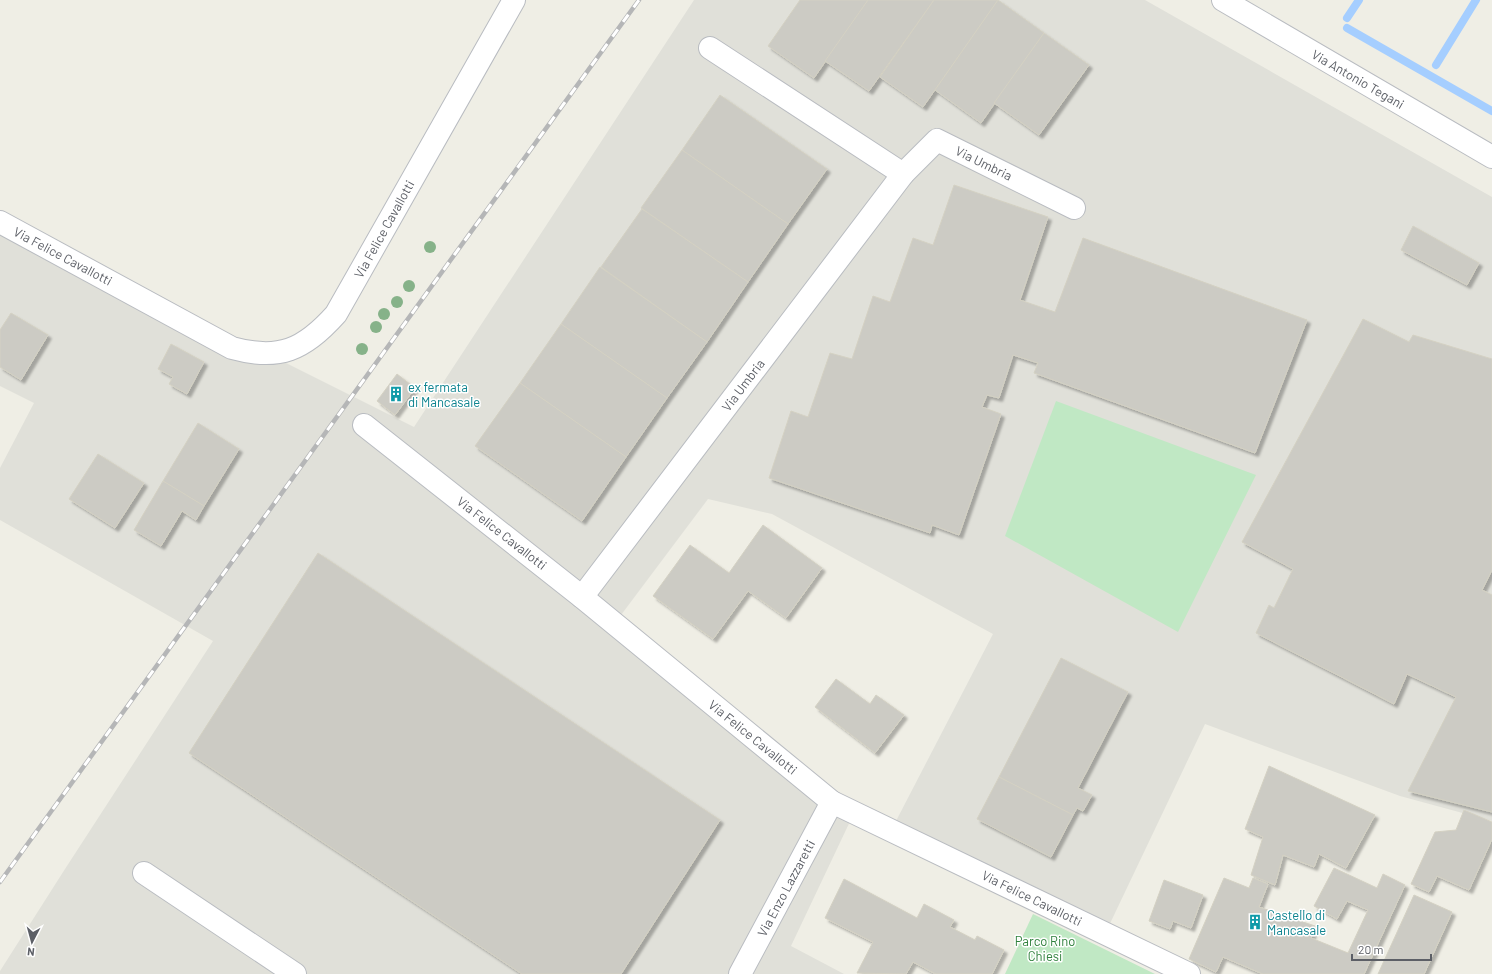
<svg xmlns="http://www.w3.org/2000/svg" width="1492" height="974" font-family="Barlow,sans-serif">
	<defs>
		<filter id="shadow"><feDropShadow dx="3.5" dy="3.5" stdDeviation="1" flood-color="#0004"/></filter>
	</defs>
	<rect width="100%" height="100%" fill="#efeee5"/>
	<polygon fill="#e0e0d9" points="694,0 1145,0 1492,197 1492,821 1400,796 1205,724 1105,934 896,821 993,634 772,514 708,499 615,623 854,813 791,946 844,974 0,974 0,971 65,869 213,641 0,520 0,468 34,403 0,386 0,220 414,427"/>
	<g fill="#c0e8c4">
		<polygon points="1056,401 1256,475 1178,632 1005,536"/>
		<polygon points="1033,914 1155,974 1005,974"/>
	</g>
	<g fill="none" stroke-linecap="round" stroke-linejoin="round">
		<g stroke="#a5ceff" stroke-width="8">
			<polyline points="1347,18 1359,0"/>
			<polyline points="1347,28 1492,111"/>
			<polyline points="1436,65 1476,0"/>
		</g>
	</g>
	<g fill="#cccbc4" stroke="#d4d1c3" filter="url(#shadow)">
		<polygon points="800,0 868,0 814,78 768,46"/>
		<polygon points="868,0 934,0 869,91 825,61"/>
		<polygon points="934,0 998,0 923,107 880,77"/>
		<polygon points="998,0 1044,33 981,123 935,90"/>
		<polygon points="1044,33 1089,65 1039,135 994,103"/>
		<polygon points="720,95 827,169 788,224 682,150"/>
		<polygon points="682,150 788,224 748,282 641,208"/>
		<polygon points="954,185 1048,217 1020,300 1055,312 1083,238 1307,320 1255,453 1034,373 1038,363 1013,355 999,398 987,395 982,407 1001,414 959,535 932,525 930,533 769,478 791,411 808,417 830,353 852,359 873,296 890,302 913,238 933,245"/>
		<polygon points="642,209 748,282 707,342 601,267"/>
		<polygon points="1413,226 1479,263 1467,285 1401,250"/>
		<polygon points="600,267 707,342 667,398 561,324"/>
		<polygon points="11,313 48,335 21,380 0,367 0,330"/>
		<polygon points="1363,319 1409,342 1413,335 1492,359 1492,570 1482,590 1492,595 1492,812 1408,791 1456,697 1407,674 1394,704 1256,633 1269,605 1274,608 1293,569 1242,542"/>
		<polygon points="561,324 667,398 626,457 520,383"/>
		<polygon points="171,344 204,362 187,394 169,384 173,377 158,369"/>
		<polygon points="397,374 415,388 395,415 377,401"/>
		<polygon points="520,383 626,457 582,521 475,446"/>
		<polygon points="198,423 239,449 204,506 163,481"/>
		<polygon points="98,454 144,483 115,528 69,499"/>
		<polygon points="163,481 204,506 196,520 182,511 161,546 134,530"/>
		<polygon points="763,525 822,568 786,618 748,591 713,639 653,596 690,545 729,573"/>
		<polygon points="318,553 720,820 621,974 522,974 189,753"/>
		<polygon points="1061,658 1128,692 1078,788 1092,795 1083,811 1077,808 1073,815 999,777"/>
		<polygon points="836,679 870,704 876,695 904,715 875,753 815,707"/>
		<polygon points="1269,766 1375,815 1346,868 1319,854 1314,867 1283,855 1275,885 1251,875 1263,837 1245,829"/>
		<polygon points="999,777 1073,815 1051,857 977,819"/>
		<polygon points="1464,810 1492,822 1492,839 1469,890 1437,876 1429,892 1411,884 1435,832 1456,830"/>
		<polygon points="1334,868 1377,888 1383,874 1405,885 1364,974 1263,974 1223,957 1216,972 1189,959 1224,878 1249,888 1253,878 1268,884 1259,907 1315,926 1311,938 1348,953 1368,910 1347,901 1337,919 1314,906"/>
		<polygon points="844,879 917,918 924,904 954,920 950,927 975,940 977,936 1004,950 992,974 936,974 913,962 906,974 857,973 873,942 825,918"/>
		<polygon points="1164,880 1203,895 1191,928 1173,921 1170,929 1149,921"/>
		<polygon points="1414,895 1452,912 1424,974 1378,974"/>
	</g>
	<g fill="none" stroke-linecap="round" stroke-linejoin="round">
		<defs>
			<g id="minor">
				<polyline points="1223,0 1492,157"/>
				<polyline points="903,174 937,140 1074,208"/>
				<path d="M0,222L232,348C279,361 304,350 336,314L514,0"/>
				<polyline points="364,425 582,597 832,802 1189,974"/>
				<polyline points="582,597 903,174 710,48"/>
				<polyline points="144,873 295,974"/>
				<polyline points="740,974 832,802"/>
			</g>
		</defs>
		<use href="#minor" stroke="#b9bcc1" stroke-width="24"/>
		<use href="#minor" stroke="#fff" stroke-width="22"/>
		<defs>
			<polyline id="rail" points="0,882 639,0"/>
		</defs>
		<use href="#rail" stroke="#b5b6b7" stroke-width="4.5"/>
		<use href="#rail" stroke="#fff" stroke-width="3" stroke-dasharray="9" stroke-linecap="butt"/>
	</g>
	<g fill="#86b289">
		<circle cx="430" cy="247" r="6"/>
		<circle cx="409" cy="286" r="6"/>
		<circle cx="397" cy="302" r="6"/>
		<circle cx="384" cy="314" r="6"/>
		<circle cx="376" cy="327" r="6"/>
		<circle cx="362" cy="349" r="6"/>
	</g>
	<defs>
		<symbol id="building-bare" viewBox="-9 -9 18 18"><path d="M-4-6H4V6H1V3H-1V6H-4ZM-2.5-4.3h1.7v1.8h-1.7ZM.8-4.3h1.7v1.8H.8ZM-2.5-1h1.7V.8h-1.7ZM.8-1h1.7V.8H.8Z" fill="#0f9aa8" stroke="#fff" stroke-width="2.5" paint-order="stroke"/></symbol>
	</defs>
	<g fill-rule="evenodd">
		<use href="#building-bare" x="385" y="383" width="22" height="22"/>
		<use href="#building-bare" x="1244" y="911" width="22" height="22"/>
	</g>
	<g text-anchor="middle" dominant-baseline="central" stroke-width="3" stroke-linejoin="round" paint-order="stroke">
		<g font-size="13" fill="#5c5f66" stroke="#fff">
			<text transform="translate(1358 79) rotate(30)">Via Antonio Tegani</text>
			<text transform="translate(984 163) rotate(26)">Via Umbria</text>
			<text transform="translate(384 229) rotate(-61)">Via Felice Cavallotti</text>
			<text transform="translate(63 256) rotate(28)">Via Felice Cavallotti</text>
			<text transform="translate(743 385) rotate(-53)">Via Umbria</text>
			<text transform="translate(502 533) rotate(38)">Via Felice Cavallotti</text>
			<text transform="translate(753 737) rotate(39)">Via Felice Cavallotti</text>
			<text transform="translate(786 888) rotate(-62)">Via Enzo Lazzaretti</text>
			<text transform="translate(1032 898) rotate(26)">Via Felice Cavallotti</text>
		</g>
		<g font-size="13" fill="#0d838f" stroke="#fff" text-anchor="start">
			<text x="408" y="387">ex fermata<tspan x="408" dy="15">di Mancasale</tspan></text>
			<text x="1267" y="915">Castello di<tspan x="1267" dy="15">Mancasale</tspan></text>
		</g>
		<g font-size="13" fill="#30813d" stroke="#fff">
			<text x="1045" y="941">Parco Rino<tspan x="1045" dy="15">Chiesi</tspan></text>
		</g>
	</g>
	<g transform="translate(32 942) rotate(186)" stroke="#ffffff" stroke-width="3" paint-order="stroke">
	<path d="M0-3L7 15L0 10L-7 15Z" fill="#5c5f66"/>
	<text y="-6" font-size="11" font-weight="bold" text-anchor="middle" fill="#5c5f66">N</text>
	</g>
	<path d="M1352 954v6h79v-6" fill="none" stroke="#5c5f66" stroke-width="2"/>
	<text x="1358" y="954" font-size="12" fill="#5c5f66" stroke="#ffffff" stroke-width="3" paint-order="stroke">20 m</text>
</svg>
